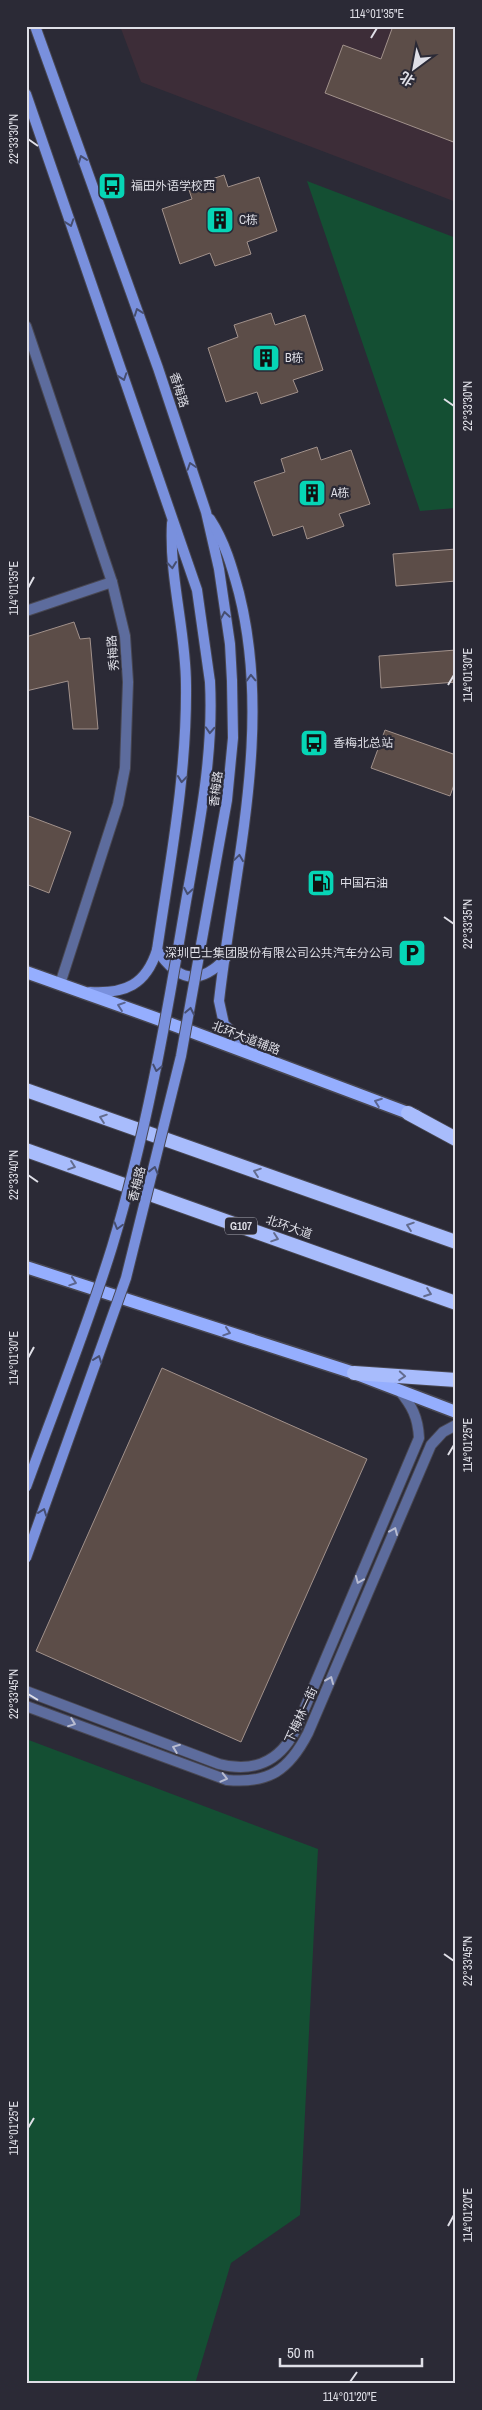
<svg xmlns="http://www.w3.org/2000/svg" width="482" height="2410" font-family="'Archivo Narrow','Noto Sans SC',sans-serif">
	<rect width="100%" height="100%" fill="#2b2a36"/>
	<polygon fill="#3d2d38" points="120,26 456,26 456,202 141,82"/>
	<g fill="#144f33">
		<polygon points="307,181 456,238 456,508 420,511"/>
		<polygon points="26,1739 318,1849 300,2215 231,2263 195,2384 26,2384"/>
	</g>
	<g fill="#5c4d48" stroke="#a1918b">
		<polygon points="393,26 456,26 456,143 325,93 343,45 381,59"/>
		<polygon points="224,175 228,187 259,177 277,231 247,242 251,254 215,266 210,253 180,264 162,209 192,199 188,187"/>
		<polygon points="271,313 275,325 305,315 323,370 293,380 298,392 261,404 257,392 226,402 208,348 238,337 234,325"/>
		<polygon points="317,447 321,460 351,450 370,504 339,514 344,526 307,539 303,526 273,536 254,482 285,472 281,459"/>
		<polygon points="456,549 456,581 396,586 393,554"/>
		<polygon points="74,622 80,639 90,638 98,729 73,729 68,681 26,691 26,637"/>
		<polygon points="456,650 456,682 381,688 379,656"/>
		<polygon points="385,730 456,755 456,779 450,796 371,768"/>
		<polygon points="26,815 71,832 49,893 26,884"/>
		<polygon points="162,1368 367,1459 241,1742 36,1651"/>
	</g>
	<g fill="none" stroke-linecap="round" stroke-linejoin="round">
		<defs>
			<g id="minor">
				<polyline points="26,326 112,582 125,636 128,682 125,768 118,804 60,984"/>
				<polyline points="26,611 112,582"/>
			</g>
			<g id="tertiary">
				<path d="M26,1691L219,1764C253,1773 279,1762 295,1731L419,1438C418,1417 412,1406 399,1390"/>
				<path d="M26,1706L227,1780C269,1784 289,1770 308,1733L431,1445L443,1432L456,1425"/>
			</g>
			<g id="secondary">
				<polyline points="35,26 158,368 206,512 219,569 230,644 232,681"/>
				<polyline points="26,94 197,590 210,682"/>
				<path d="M210,519C225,542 232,567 239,593C273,728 234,867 219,1001L224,1024L253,1052"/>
				<path d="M157,950C177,980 198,987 225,959"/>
				<path d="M90,992C125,994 146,985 157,950C170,862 187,775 186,685C186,631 169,578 172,523"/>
			</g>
			<g id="primary">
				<polyline points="26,972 155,1018 416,1116"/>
				<polyline points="26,1267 354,1373 456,1412"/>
			</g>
			<g id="trunk">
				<polyline points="26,1090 456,1242"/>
				<polyline points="408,1113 456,1139"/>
				<polyline points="26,1150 456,1303"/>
				<polyline points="354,1373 456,1380"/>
			</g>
		</defs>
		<use href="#minor" stroke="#484752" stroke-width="12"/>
		<use href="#tertiary" stroke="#484752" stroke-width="12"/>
		<use href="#secondary" stroke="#484752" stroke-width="12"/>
		<use href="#primary" stroke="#484752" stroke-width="15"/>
		<use href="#trunk" stroke="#484752" stroke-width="16"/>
		<use href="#minor" stroke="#5d6c9d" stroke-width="10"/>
		<use href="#tertiary" stroke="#5d6c9d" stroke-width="10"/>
		<use href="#secondary" stroke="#7990dd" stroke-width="10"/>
		<use href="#primary" stroke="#95aefe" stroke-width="12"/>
		<use href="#trunk" stroke="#a8bcfc" stroke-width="14"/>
		<defs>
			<g id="secondary-bridge">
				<path d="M26,1487C55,1407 87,1328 112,1247C145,1138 165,1026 184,913C197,836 214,760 210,682"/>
				<polyline points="26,1558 126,1278 181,1056 227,800 233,738 232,681"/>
			</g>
		</defs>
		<use href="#secondary-bridge" stroke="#484752" stroke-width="12" stroke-linecap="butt"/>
		<use href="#secondary-bridge" stroke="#7990dd" stroke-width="10"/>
	</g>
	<defs><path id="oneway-chevron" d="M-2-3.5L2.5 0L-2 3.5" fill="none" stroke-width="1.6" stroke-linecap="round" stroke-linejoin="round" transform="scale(1.25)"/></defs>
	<g stroke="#464e70">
		<use href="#oneway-chevron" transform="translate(82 159) rotate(-110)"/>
		<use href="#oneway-chevron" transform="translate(70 223) rotate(71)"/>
		<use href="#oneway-chevron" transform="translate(138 312) rotate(-110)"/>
		<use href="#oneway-chevron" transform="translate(123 377) rotate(71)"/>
		<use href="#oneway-chevron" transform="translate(191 466) rotate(-108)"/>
		<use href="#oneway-chevron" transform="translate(172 565) rotate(84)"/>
		<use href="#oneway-chevron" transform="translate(225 615) rotate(-99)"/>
		<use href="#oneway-chevron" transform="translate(251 678) rotate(-92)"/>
		<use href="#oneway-chevron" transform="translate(210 730) rotate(93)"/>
		<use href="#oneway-chevron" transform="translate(182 779) rotate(96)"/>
		<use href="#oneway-chevron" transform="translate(239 858) rotate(-82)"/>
		<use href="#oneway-chevron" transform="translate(188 891) rotate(100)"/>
		<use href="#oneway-chevron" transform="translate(190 1011) rotate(-79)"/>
		<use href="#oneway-chevron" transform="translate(157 1068) rotate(102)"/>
		<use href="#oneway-chevron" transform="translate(154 1170) rotate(-76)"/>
		<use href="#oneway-chevron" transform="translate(118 1226) rotate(106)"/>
		<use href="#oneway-chevron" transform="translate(98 1359) rotate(-70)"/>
		<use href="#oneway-chevron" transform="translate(43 1512) rotate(-70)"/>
	</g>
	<g stroke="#5b6590">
		<use href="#oneway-chevron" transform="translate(121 1006) rotate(-161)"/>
		<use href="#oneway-chevron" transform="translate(378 1102) rotate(-160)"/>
		<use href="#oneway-chevron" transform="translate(73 1282) rotate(18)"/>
		<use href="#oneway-chevron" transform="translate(227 1332) rotate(18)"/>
	</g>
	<g stroke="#636c8f">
		<use href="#oneway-chevron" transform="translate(103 1118) rotate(-161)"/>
		<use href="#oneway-chevron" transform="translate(72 1166) rotate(19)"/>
		<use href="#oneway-chevron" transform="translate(257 1172) rotate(-161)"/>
		<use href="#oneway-chevron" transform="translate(410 1226) rotate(-161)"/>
		<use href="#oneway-chevron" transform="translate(275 1238) rotate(19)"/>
		<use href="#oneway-chevron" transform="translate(428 1293) rotate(20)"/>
		<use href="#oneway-chevron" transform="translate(402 1376) rotate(4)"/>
	</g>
	<g stroke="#b8bcd1">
		<use href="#oneway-chevron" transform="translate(394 1531) rotate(-67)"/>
		<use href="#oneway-chevron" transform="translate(359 1580) rotate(113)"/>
		<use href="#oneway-chevron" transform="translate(330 1680) rotate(-67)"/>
		<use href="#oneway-chevron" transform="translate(72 1723) rotate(21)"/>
		<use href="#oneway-chevron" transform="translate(176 1748) rotate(-159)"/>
		<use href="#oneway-chevron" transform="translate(224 1778) rotate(14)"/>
	</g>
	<path fill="none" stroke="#dfdfe7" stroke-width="2" d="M371,38L377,28M28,139L38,146M444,399L454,406M28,588L34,577M448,685L454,675M444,917L454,924M28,1175L38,1182M28,1358L34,1347M448,1455L454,1445M28,1694L38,1700M444,1954L454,1961M28,2128L34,2118M448,2226L454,2215M350,2382L357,2372"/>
	<defs>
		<symbol id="bus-square" viewBox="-11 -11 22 22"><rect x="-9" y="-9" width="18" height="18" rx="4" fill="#06d5b6" stroke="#2b2a36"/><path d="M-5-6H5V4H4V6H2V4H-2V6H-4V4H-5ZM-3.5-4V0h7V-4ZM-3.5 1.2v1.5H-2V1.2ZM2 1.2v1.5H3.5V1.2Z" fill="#111"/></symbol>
		<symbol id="building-square" viewBox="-11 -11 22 22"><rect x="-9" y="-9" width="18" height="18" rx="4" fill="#06d5b6" stroke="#2b2a36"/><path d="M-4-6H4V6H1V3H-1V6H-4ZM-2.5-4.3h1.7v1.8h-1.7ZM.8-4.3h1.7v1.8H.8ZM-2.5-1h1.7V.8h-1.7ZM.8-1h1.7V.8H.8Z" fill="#111"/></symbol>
		<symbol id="fuel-square" viewBox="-11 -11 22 22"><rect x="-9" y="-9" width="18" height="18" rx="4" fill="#06d5b6" stroke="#2b2a36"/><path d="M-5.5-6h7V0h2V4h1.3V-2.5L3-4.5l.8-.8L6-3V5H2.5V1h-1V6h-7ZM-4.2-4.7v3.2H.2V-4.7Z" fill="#111"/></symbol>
		<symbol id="parking-square" viewBox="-11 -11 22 22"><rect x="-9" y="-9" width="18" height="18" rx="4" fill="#06d5b6" stroke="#2b2a36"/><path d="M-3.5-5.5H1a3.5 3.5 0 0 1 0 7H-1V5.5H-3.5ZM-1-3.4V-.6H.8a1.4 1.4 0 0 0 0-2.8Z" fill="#111"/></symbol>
	</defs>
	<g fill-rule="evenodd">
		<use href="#bus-square" x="96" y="170" width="32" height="32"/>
		<use href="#building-square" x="204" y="204" width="32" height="32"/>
		<use href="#building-square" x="250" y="342" width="32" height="32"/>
		<use href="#building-square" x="296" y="477" width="32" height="32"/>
		<use href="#bus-square" x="298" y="727" width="32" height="32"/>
		<use href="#fuel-square" x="305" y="867" width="32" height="32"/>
		<use href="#parking-square" x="396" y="937" width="32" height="32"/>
	</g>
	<g text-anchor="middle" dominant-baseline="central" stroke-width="4.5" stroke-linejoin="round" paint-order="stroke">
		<rect fill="#2b2a36" stroke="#a9a9b2" stroke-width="1" x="225" y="1217.5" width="32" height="17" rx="4"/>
		<g font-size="11" font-weight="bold" fill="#dfdfe7">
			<text x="241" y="1226">G107</text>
		</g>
		<g font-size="12" fill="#dfdfe7" stroke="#2b2a36" text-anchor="start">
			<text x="131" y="186">福田外语学校西</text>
			<text x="239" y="220">C栋</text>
			<text x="285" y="358">B栋</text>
			<text x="331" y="493">A栋</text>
			<text x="333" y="743">香梅北总站</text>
			<text x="340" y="883">中国石油</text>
			<text x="393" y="953" text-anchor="end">深圳巴士集团股份有限公司公共汽车分公司</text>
		</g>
		<g font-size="12" fill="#dfdfe7" stroke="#2b2a36">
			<text transform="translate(179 390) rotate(72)">香梅路</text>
			<text transform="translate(113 653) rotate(-95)">秀梅路</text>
			<text transform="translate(216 789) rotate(-83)">香梅路</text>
			<text transform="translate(246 1038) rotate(21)">北环大道辅路</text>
			<text transform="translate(137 1184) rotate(-76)">香梅路</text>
			<text transform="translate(289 1227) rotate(19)">北环大道</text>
			<text transform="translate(301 1715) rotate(-65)">下梅林一街</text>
		</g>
	</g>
	<rect width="482" height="2410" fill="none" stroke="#2b2a36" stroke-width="55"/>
	<g transform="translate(414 68) rotate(212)" stroke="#2b2a36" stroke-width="4" paint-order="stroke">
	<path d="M0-4L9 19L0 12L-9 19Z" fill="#dfdfe7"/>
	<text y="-8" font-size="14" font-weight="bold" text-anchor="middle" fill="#dfdfe7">北</text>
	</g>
	<path d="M280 2358v8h142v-8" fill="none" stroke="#dfdfe7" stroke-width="2.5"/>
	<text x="287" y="2358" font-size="15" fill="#dfdfe7" stroke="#2b2a36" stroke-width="4" paint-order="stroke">50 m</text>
	<rect x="28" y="28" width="426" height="2354" fill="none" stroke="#dfdfe7" stroke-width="2"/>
	<g font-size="12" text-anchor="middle" fill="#dfdfe7">
		<text x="377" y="18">114°01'35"E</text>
		<text transform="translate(14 139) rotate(-90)" y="4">22°33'30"N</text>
		<text transform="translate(468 406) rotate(-90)" y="4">22°33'30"N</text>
		<text transform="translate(14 588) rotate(-90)" y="4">114°01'35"E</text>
		<text transform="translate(468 675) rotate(-90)" y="4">114°01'30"E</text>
		<text transform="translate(468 924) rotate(-90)" y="4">22°33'35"N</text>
		<text transform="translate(14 1175) rotate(-90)" y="4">22°33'40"N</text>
		<text transform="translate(14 1358) rotate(-90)" y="4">114°01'30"E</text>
		<text transform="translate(468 1445) rotate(-90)" y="4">114°01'25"E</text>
		<text transform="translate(14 1694) rotate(-90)" y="4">22°33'45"N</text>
		<text transform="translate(468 1961) rotate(-90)" y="4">22°33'45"N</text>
		<text transform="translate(14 2128) rotate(-90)" y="4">114°01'25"E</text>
		<text transform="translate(468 2215) rotate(-90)" y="4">114°01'20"E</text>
		<text x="350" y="2401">114°01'20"E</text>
	</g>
</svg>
